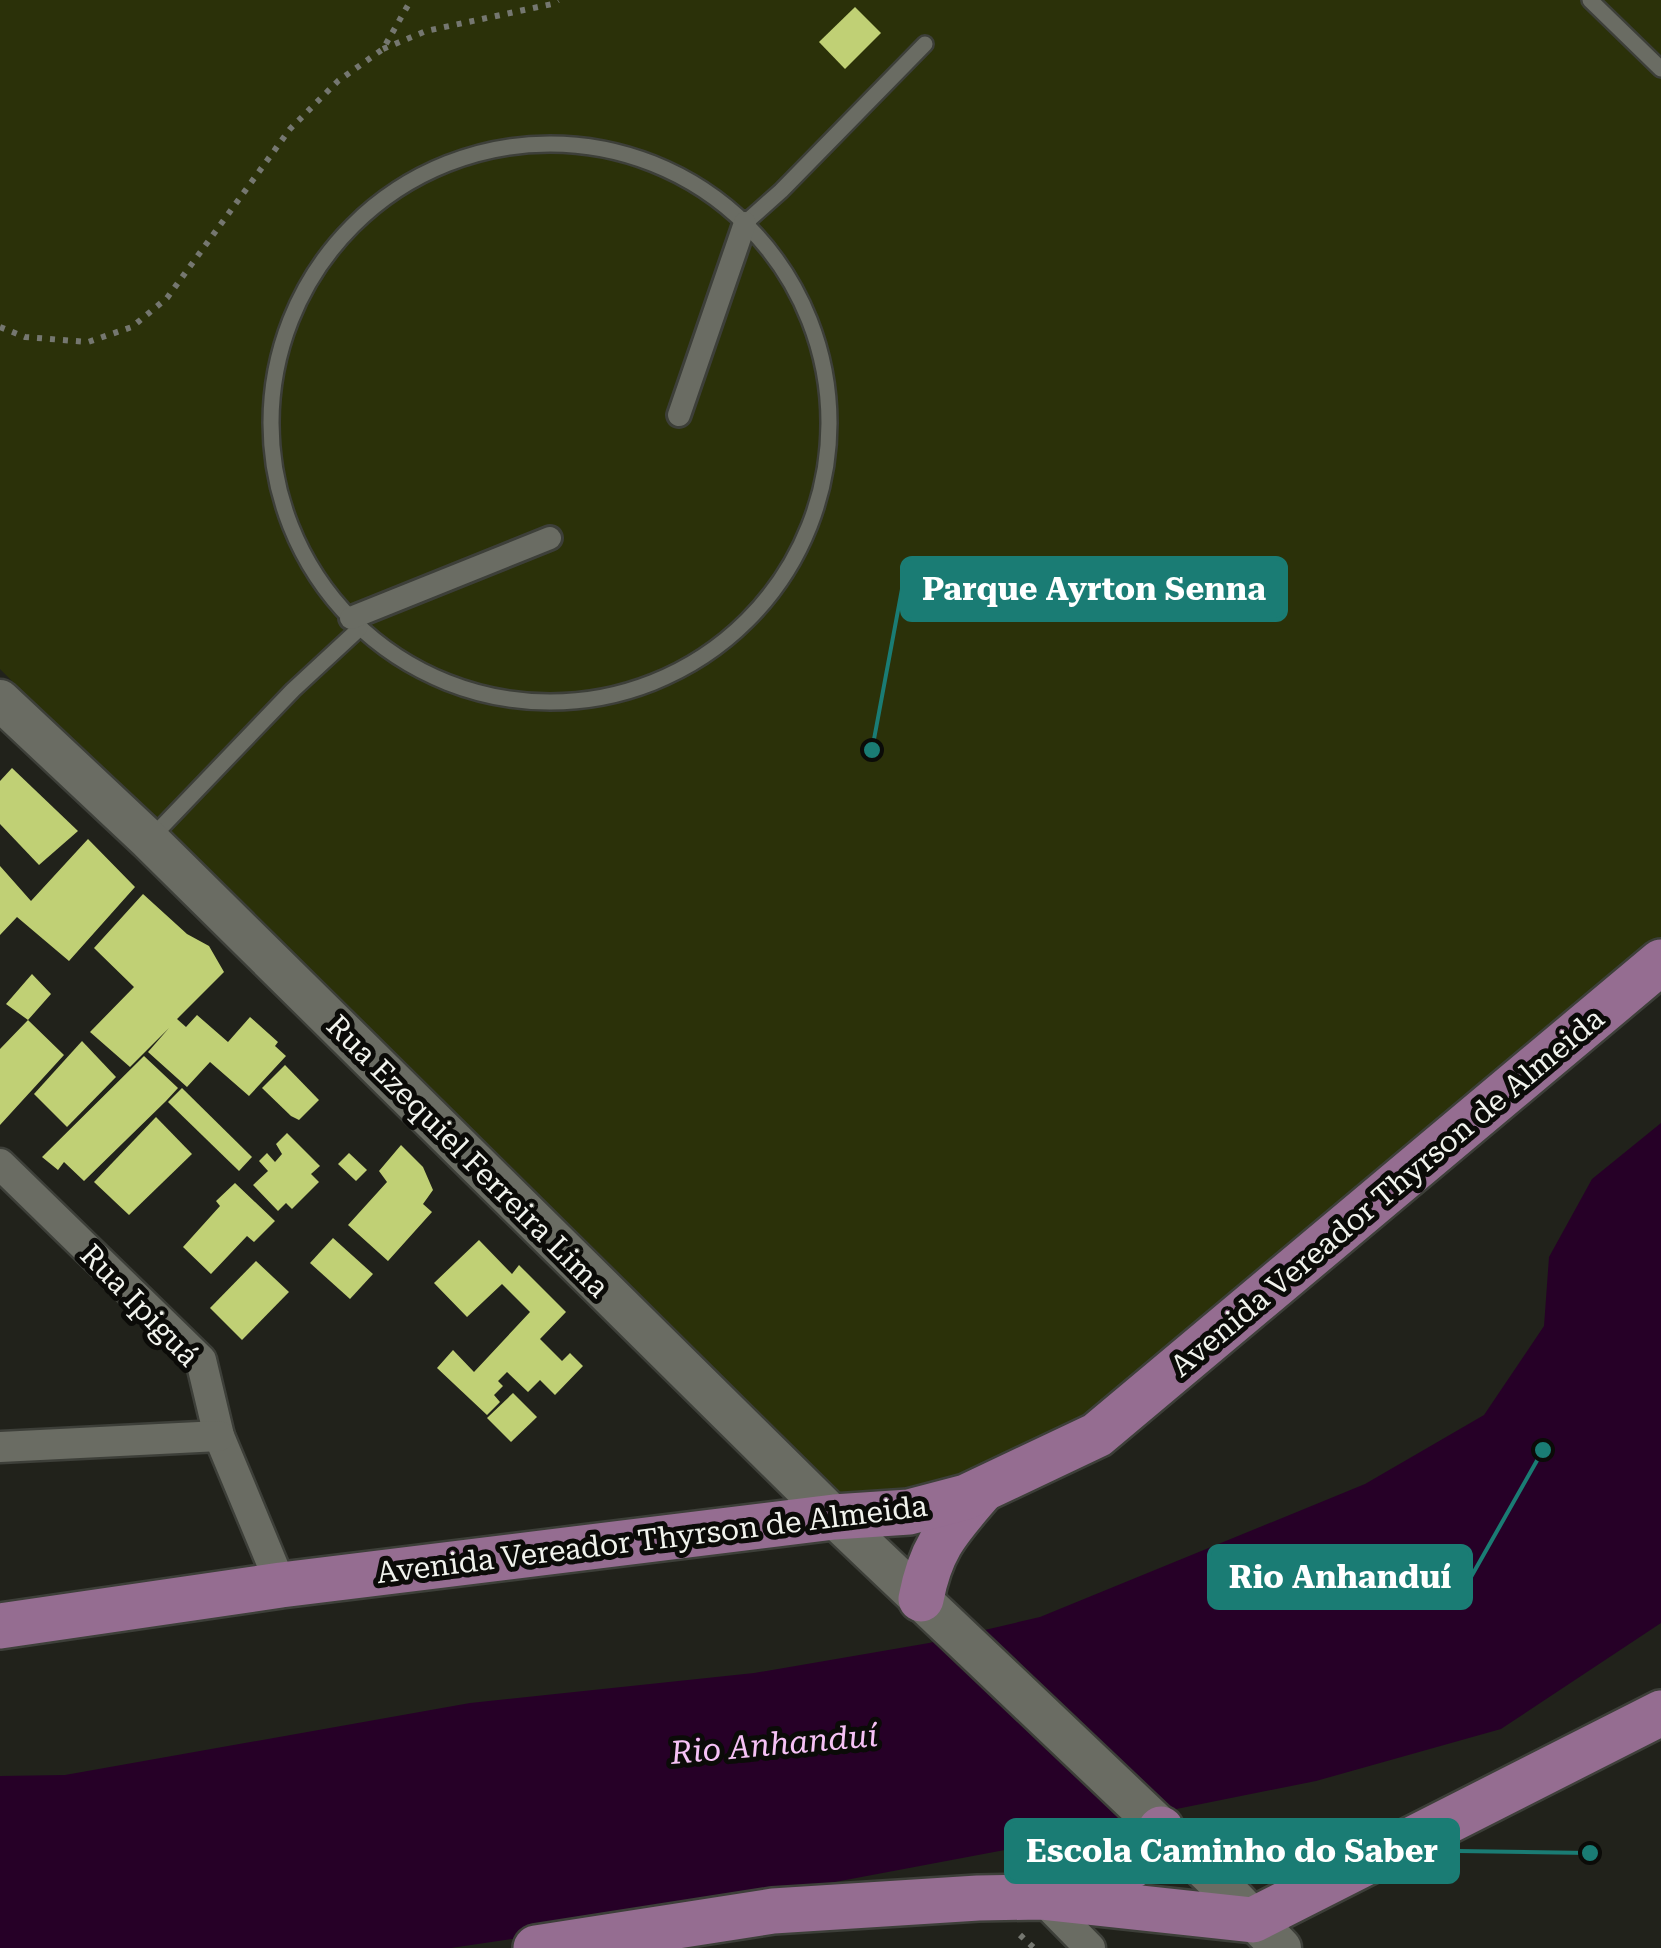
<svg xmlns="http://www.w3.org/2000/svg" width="1661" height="1948" font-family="'Roboto Serif',serif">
	<rect width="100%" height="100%" fill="#21221b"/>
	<polygon fill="#2b3109" points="0,0 1661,0 1661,948 1148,1384 963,1484 835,1502 0,669"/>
	<polygon fill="#260027" points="1661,1123 1661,1623 1501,1729 1316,1781 1102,1824 1031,1845 613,1924 451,1948 0,1948 0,1776 65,1775 470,1703 754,1673 929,1643 1040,1617 1365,1484 1484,1415 1544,1326 1549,1257 1592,1179"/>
	<g fill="#c0d075">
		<polygon points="855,7 881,33 845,69 819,42"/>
		<polygon points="12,768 78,831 39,865 0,824 0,781"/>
		<polygon points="88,839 135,887 69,961 17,917 0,935 0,866 31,901"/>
		<polygon points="143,894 187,934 209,946 224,972 177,1019 186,1027 197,1015 228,1042 250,1017 278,1042 275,1046 286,1056 249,1096 210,1062 187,1087 148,1052 169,1028 130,1067 90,1032 134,987 94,948"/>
		<polygon points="32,974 51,994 28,1020 64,1055 0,1125 0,1049 28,1020 6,1004"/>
		<polygon points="82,1041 116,1077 67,1127 34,1094"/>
		<polygon points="144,1056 178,1088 166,1101 84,1181 64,1162 58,1170 42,1157"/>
		<polygon points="285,1065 319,1100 299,1120 291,1116 262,1088"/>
		<polygon points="182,1088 252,1157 239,1171 168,1102"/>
		<polygon points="156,1117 192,1154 129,1215 94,1182"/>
		<polygon points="287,1133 320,1166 311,1174 319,1182 292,1209 286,1203 278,1211 253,1185 268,1171 259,1161 267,1153 275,1162 282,1154 276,1144"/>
		<polygon points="401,1145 423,1167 433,1190 423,1204 432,1212 388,1261 348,1225 387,1182 379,1171"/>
		<polygon points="349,1153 367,1170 356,1181 338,1164"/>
		<polygon points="235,1183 275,1221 254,1242 247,1236 211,1274 183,1247 220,1206 216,1201"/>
		<polygon points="333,1238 373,1274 350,1299 310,1263"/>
		<polygon points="479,1240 512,1274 519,1265 566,1312 540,1339 562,1361 570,1353 583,1366 555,1395 540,1380 528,1392 507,1372 498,1381 503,1386 494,1395 500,1402 487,1415 437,1368 453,1350 474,1372 530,1312 502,1284 467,1317 434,1283"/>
		<polygon points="256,1261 289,1292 242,1340 210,1308"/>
		<polygon points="513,1393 537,1417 511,1442 487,1418"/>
	</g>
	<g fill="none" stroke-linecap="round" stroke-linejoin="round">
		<defs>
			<g id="service">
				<polyline points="1590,0 1661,69"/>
				<circle cx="550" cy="423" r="279"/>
				<polyline points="745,223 781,191 925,44"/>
				<polyline points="151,838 293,690 360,628"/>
			</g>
			<g id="pedestrian">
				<polyline points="679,415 745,223"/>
				<polyline points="351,618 550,538"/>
			</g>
			<g id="minor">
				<polyline points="0,1164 201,1360 219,1436 281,1585"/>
				<polyline points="0,1447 219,1436"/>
				<polyline points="1040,1897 1090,1948"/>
			</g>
			<polyline id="secondary" points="0,700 149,840 834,1517 1216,1880 1281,1948"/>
			<g id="primary">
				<path d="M921,1599C931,1546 949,1529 982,1490"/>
				<polyline points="0,1626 281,1585 834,1517 909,1512 966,1497 1097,1435 1661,962"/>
				<polyline points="1052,1892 1132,1866 1146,1853 1161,1829"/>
				<polyline points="536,1948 773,1911 978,1898 1040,1897 1253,1920 1661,1713"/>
			</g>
		</defs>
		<use href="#service" stroke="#3d3f39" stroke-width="20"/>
		<use href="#pedestrian" stroke="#3d3f39" stroke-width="28"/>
		<use href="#minor" stroke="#3d3f39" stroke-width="35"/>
		<use href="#secondary" stroke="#3d3f39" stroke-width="45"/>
		<use href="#primary" stroke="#3d3f39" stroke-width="50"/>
		<g stroke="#757770" stroke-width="6" stroke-dasharray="5 8" stroke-linecap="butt">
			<polyline points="383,49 426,31 552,4 558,0"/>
			<polyline points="0,327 25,337 88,342 132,327 167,298 290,129 338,81 383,49 411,0"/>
			<polyline points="1020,1935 1034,1948"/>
		</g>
		<use href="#service" stroke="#6a6c63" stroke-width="15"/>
		<use href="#pedestrian" stroke="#6a6c63" stroke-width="22"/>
		<use href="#minor" stroke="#6a6c63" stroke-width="30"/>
		<use href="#secondary" stroke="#6a6c63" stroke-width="40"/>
		<use href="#primary" stroke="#956d91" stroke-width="45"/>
	</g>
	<g text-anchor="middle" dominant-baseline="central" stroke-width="10" stroke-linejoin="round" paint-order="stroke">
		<g font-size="30" fill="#f1f3ed" stroke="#0b0b08">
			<text transform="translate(468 1156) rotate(45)">Rua Ezequiel Ferreira Lima</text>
			<text transform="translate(1387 1192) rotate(-40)">Avenida Vereador Thyrson de Almeida</text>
			<text transform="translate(140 1305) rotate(46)">Rua Ipiguá</text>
			<text transform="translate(652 1539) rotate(-7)">Avenida Vereador Thyrson de Almeida</text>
		</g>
		<g font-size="32" font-style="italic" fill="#f6c2f5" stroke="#0b0b08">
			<text transform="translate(774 1744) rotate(-5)">Rio Anhanduí</text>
		</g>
	</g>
	<path fill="none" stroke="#1a7c74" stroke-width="4" d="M872 750L902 589M1543 1450L1471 1577M1590 1853L1458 1851"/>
	<g fill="#1a7c74" stroke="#0b0b08" stroke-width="4">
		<circle cx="872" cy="750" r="10"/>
		<circle cx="1543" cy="1450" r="10"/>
		<circle cx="1590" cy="1853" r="10"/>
	</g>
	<g fill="#1a7c74" stroke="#1a7c74" stroke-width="4">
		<rect x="902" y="558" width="384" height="62" rx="10"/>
		<rect x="1209" y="1546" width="262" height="62" rx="10"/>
		<rect x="1006" y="1820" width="452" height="62" rx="10"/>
	</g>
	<g font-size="32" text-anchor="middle" font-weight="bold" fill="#fff">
		<text x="1094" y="600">Parque Ayrton Senna</text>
		<text x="1340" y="1588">Rio Anhanduí</text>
		<text x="1232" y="1862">Escola Caminho do Saber</text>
	</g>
</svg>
